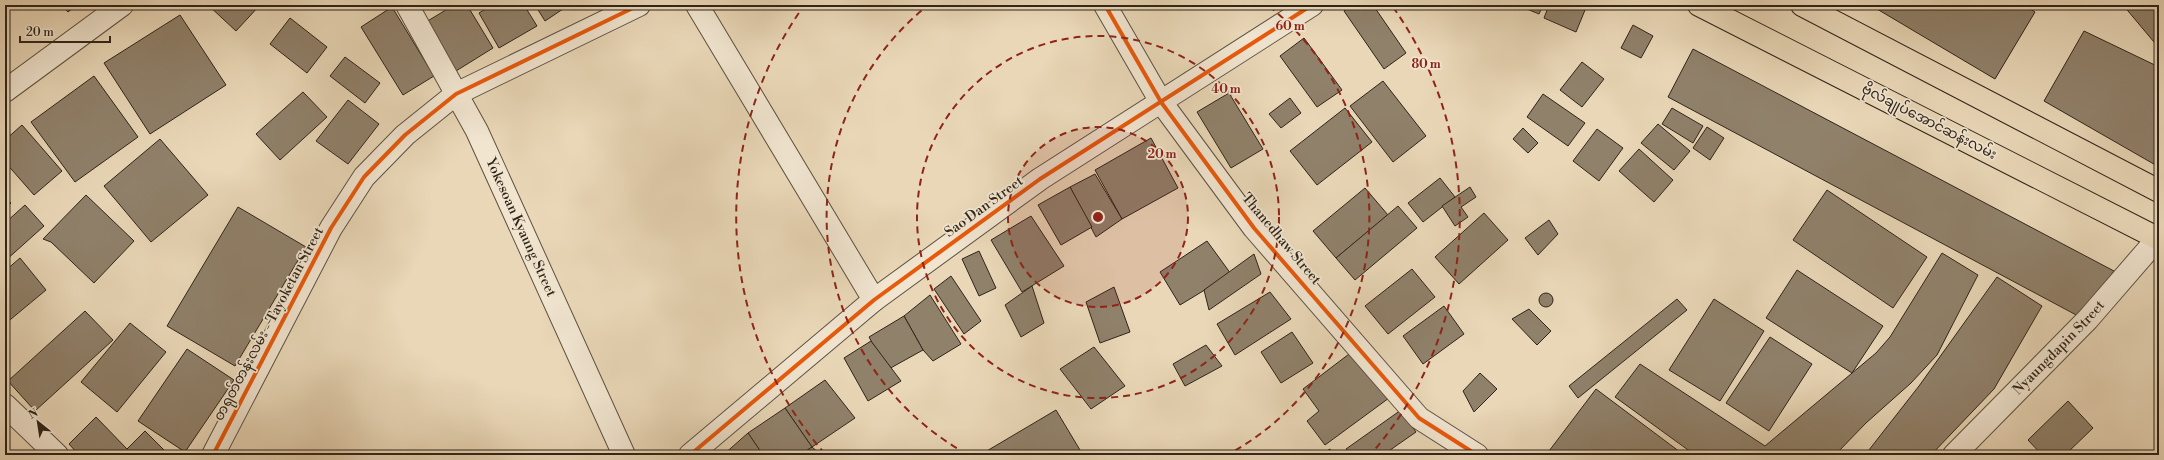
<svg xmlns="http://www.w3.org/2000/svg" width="2164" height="460" font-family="'Libre Bodoni','Noto Sans Myanmar',serif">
	<rect width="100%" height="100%" fill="#e9d7b7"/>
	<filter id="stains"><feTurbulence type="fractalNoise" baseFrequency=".005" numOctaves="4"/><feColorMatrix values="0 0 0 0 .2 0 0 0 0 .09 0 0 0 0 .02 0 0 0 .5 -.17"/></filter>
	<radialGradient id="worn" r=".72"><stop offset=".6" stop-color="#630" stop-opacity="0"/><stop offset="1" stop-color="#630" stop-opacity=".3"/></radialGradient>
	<g fill="#90816b" stroke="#302419">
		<polygon points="62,5 77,5 68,12"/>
		<polygon points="208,5 260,5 236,31"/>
		<polygon points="336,5 345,5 341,9"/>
		<polygon points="423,5 432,5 425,9"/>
		<polygon points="454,5 467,5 493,48 456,71 426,22"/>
		<polygon points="492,5 524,5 537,26 499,48 479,13"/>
		<polygon points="535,5 569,5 545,21"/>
		<polygon points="1352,5 1373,5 1406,53 1384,69 1344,11"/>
		<polygon points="1517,5 1543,5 1539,14"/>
		<polygon points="1549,5 1574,5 1585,10 1576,32 1544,18"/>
		<polygon points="1879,5 2024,5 2035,12 1995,79 1877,9"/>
		<polygon points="2123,5 2159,5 2159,48"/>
		<polygon points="392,7 434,76 403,95 361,27"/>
		<polygon points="180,15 226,85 150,134 104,63"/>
		<polygon points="290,18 327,47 307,73 270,44"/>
		<polygon points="1633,25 1653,36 1641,58 1621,48"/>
		<polygon points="2084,31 2159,67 2159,167 2044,101"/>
		<polygon points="1304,38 1342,90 1317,107 1280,56"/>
		<polygon points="1693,49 2114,271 2080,317 1668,97"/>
		<polygon points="345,57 380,83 365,103 330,76"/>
		<polygon points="1582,62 1604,79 1582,107 1560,90"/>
		<polygon points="94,76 138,137 75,182 31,122"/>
		<polygon points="1383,81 1426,136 1393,162 1350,106"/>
		<polygon points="303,92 327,117 280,160 256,134"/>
		<polygon points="1229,93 1263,149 1231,168 1197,112"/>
		<polygon points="1543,94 1585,123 1568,146 1527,117"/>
		<polygon points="1290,98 1301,113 1281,128 1269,114"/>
		<polygon points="348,100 379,124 348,164 316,141"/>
		<polygon points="1345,108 1372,142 1317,185 1290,151"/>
		<polygon points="1672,108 1703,126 1693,143 1662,124"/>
		<polygon points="1658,124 1690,151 1674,170 1641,143"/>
		<polygon points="22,125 62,171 34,195 5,162 5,140"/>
		<polygon points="1707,127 1724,138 1710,160 1693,148"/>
		<polygon points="1523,128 1538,143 1528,153 1513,139"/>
		<polygon points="1597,129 1623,148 1599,181 1573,161"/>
		<polygon points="1151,138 1178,188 1122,219 1095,170"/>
		<polygon points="160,139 208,195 151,242 104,186"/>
		<polygon points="1639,149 1673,180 1654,202 1619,171"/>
		<polygon points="1095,174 1122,219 1096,237 1070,187"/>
		<polygon points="1440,178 1455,197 1423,222 1408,203"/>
		<polygon points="1070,187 1092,227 1061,245 1038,205"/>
		<polygon points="1470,187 1476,197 1461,207 1468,217 1455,226 1442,206"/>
		<polygon points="1365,188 1388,215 1336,258 1313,231"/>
		<polygon points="1827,190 1927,257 1893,308 1793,240"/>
		<polygon points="86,195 134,241 94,283 51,242 43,239"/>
		<polygon points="5,197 11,203 5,209"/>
		<polygon points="25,205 44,226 5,261 5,223"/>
		<polygon points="1398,206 1417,228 1355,280 1336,258"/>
		<polygon points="238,207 306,247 235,366 167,326"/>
		<polygon points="1484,213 1508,240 1459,284 1435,257"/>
		<polygon points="1031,216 1064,266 1022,292 991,240"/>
		<polygon points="1549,220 1558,234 1538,255 1525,238"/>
		<polygon points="1207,241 1231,274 1180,305 1160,272"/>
		<polygon points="979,251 996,288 979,296 962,259"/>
		<polygon points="1942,253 1978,275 1937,355 1911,383 1866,423 1835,455 1695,455 1615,397 1640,364 1765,446 1876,353 1890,337"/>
		<polygon points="1254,254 1261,274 1209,310 1204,290"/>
		<polygon points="20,258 46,290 5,324 5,271"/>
		<polygon points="1412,269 1435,297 1388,334 1365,306"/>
		<polygon points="1797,270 1883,326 1852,373 1766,318"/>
		<polygon points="951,276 981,321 964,334 934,289"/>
		<polygon points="1997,277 2042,306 1994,389 1931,455 1865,455 1919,386"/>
		<polygon points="1032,286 1044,323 1021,337 1005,305"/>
		<polygon points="1114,287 1130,332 1100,343 1086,302"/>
		<polygon points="1270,292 1291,319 1235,355 1217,324"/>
		<circle cx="1546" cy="300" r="7"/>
		<polygon points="930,295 961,344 933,361 923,350 904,316"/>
		<polygon points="1677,299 1687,310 1578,398 1569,386"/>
		<polygon points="1714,299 1764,331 1720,401 1669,370"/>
		<polygon points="1444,306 1464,334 1423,364 1403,336"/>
		<polygon points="1529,309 1551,331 1537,345 1512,319"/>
		<polygon points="85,311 113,340 35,411 8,381"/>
		<polygon points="904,316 923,350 887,370 869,337"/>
		<polygon points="130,323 166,352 117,412 81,382"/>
		<polygon points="1292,332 1313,363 1281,383 1261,352"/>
		<polygon points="1770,337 1812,364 1769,431 1726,403"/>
		<polygon points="871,341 901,381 868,401 844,358"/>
		<polygon points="1206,345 1222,366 1185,386 1173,364"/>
		<polygon points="1094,347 1125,386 1091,409 1060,369"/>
		<polygon points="187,349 234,380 185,452 138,421"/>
		<polygon points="1353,351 1389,398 1325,445 1307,421 1319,411 1303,389"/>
		<polygon points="1480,373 1497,389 1474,412 1463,391"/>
		<polygon points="825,380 855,418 812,447 785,408"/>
		<polygon points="1596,389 1684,455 1546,455"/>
		<polygon points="2068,401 2093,428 2065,455 2042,455 2028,440"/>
		<polygon points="785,408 812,447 800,455 763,455 748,433"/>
		<polygon points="1056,410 1083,455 980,455"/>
		<polygon points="1401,410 1416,432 1383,455 1350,455 1346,449"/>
		<polygon points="96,417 127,449 145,431 169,455 79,455 69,444"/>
		<polygon points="748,433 763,455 723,455"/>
		<polygon points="812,447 821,455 800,455"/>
		<polygon points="8,449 14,455 5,455"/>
		<polygon points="1330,449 1334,455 1320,455"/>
	</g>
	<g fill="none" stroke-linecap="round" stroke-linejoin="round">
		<defs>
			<g id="minor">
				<path id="s1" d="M407,5L477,131L624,455"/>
				<polyline points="697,5 874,300"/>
				<polyline points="1105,5 1161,102 1254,228 1419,418 1477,455"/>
				<polyline points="5,91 122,5"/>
				<polyline points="5,405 57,455"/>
				<polyline points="213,455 331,228 364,177 405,135 456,94 639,5"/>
				<polyline points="690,455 874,300 1040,179 1312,5"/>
				<path id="s2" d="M1954,455L2088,319L2159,237"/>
			</g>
			<g id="highway">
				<polyline points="1699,5 2159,239"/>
				<polyline points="1802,5 2159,191"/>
			</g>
		</defs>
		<use href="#minor" stroke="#5e5140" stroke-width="24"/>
		<use href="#highway" stroke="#302419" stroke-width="24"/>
		<use href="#minor" stroke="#f1e5d0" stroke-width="22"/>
		<use href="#highway" stroke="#e9d7b7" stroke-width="22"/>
		<defs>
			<g id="cycleway">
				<polyline points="1105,5 1161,102 1254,228 1419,418 1477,455"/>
				<polyline points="213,455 331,228 364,177 405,135 456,94 639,5"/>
				<polyline points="690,455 874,300 1040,179 1312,5"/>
			</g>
		</defs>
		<use href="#cycleway" stroke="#f1e5d0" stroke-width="6"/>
		<use href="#cycleway" stroke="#e8590c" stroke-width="4"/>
	</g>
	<circle cx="1098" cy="217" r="90" fill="#8f2418" fill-opacity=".12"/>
	<g fill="none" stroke="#8f2418" stroke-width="2" stroke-dasharray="7 5">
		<circle cx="1098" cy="217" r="90"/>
		<circle cx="1098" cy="217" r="181"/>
		<path d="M967 454A271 271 0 0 1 927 6M1269 6A271 271 0 0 1 1229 454"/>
		<path d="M825 454A362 362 0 0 1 803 7M1393 7A362 362 0 0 1 1371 454"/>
	</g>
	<g text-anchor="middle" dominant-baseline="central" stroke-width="3.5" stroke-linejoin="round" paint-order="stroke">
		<g font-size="14" fill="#302419" stroke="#f1e5d0">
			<text transform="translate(1929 122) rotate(27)">ဗိုလ်ချုပ်အောင်ဆန်းလမ်း</text>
			<text transform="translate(984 207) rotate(-36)">Sao Dan Street</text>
			<text stroke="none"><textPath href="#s1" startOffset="250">Yokesoan Kyaung Street</textPath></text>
			<text transform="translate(1281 239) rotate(50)">Thanedhaw Street</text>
			<text transform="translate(269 324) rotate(-62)">တရုတ်တန်းလမ်း - Tayoketan Street</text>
			<text stroke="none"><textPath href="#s2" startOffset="150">Nyaungdapin Street</textPath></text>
		</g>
	</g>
	<circle cx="1098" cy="217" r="6" fill="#8f2418" stroke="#f1e5d0" stroke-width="2"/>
	<g font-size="12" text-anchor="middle" font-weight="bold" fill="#8f2418" stroke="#f1e5d0" stroke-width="3.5" stroke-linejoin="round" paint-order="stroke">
		<text x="1290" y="30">60 m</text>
		<text x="1426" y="68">80 m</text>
		<text x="1226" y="93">40 m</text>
		<text x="1162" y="158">20 m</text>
	</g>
	<rect width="2164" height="460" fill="none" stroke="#e9d7b7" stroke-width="20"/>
	<rect x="6" y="6" width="2152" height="448" fill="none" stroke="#302419" stroke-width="2"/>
	<rect x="10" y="10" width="2144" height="440" fill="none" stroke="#302419"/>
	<g transform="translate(38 422) rotate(330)" stroke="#f1e5d0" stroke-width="3" paint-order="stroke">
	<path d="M0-3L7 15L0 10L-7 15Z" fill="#302419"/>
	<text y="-6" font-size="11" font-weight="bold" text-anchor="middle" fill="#302419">N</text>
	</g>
	<path d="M20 36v6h90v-6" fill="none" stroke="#302419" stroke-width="2"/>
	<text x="26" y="36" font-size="12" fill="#302419" stroke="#f1e5d0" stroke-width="3" paint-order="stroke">20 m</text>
	<rect width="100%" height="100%" filter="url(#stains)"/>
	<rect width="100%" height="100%" fill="url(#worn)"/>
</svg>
